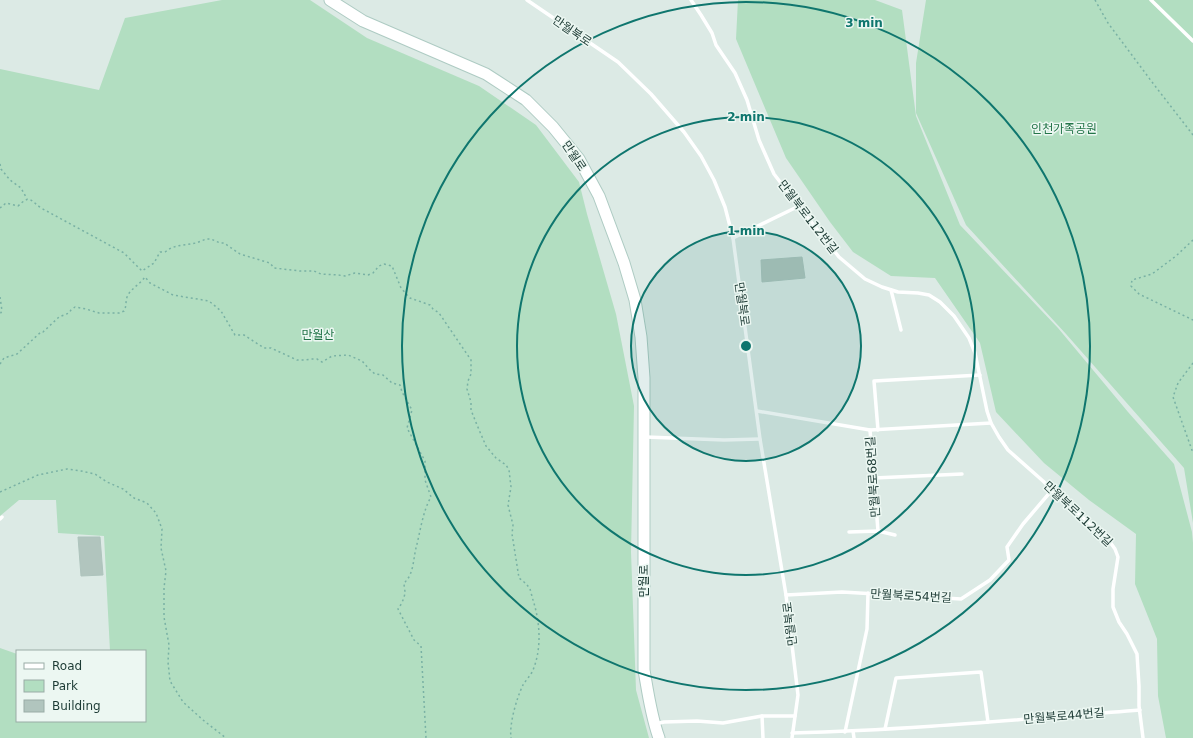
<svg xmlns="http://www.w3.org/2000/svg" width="1193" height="738" font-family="'DejaVu Sans','Noto Sans KR',sans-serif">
	<rect width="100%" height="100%" fill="#dceae5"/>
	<g fill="#b2dec1">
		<polygon points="222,0 310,0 367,38 479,86 536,125 579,182 587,214 616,314 634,406 631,552 636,690 649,738 0,738 0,648 17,654 17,721 145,721 145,651 110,651 104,536 58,533 56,500 19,500 0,516 0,69 99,90 125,18"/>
		<polygon points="738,0 875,0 902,10 916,116 960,225 1058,328 1128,412 1174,464 1192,532 1193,543 1193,738 1166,738 1158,696 1157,639 1135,584 1136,534 1089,500 1044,463 996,412 980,343 935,278 891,276 853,252 830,222 786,158 736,39"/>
		<polygon points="926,0 1193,0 1193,523 1184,468 1066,334 966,225 916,113 916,63"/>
	</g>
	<g fill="#b1c5be" stroke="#aec4bd">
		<polygon points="802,257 805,278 762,282 761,260"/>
		<polygon points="78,537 100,537 103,575 81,576"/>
	</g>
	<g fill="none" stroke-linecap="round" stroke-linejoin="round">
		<defs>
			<path id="secondary" d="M330,0L363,21L486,74L526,100L553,127L579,159L599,196L624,263L635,300L641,337L644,378V670C648,693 651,716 659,738"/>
		</defs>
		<use href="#secondary" stroke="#aecbc3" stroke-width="13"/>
		<g stroke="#79b1a4" stroke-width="1.5" stroke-dasharray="2 3" stroke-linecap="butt">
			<polyline points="1095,0 1108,23 1152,82 1193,135"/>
			<polyline points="0,164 1,169 10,180 21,188 27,199"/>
			<path d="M0,208L6,203L18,206C30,195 29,199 41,208L124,253L142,271L154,263L160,252H165L171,248L177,246L196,243L206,239H211L220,243H224L240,254L270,263L274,268L300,271H314L321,274L338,275L345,276L355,273L368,275L373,273L379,266L384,264L392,266L401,288L410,298L430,305L433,309L439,313L471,360V374L468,381L467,389L471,402V410L477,425L486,446L496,458L506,465L509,470L511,487L508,505L513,525L512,534L519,578C523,581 527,584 530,589C531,592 532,597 533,600C540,622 542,648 533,670C531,675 526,680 523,685C517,697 509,724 511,738"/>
			<polyline points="1193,240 1176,256 1152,274 1132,280 1131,286 1139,294 1193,320"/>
			<polyline points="0,297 2,311 0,314"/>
			<polyline points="1193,363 1178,383 1173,397 1193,453"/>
			<path d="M0,364L4,358L17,354L41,332H43L59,317L69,313L71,310L75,307L86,309L99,313H119L124,311C127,306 125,300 128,295C132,288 140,284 145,277L150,283L173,295L209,301L221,311L235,335H244L264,348H271L297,360H305L311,359H317L322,362L332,356L348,355L362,361L369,369L375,374L383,375L392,383L400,385L402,392L412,410L407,428L425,461V480L431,497C423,510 420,533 416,548C413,560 414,574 404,583C404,586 405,590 405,593C404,599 401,605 398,609L414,640L421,646L426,738"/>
			<polyline points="0,492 38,475 67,469 81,471 95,474 107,482 123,489 134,498 147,503 156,513 162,529 161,548 166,571 164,588 164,617 169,645 168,662 170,681 183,702 203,720 226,738"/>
		</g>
		<g stroke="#fff" stroke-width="3.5">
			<polyline points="527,0 618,62 651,94 684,132 701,156 714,180 725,207 733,238 760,439 786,595 798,695 792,738"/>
			<polyline points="691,0 701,15 712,33 716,45 735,73 747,100 759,140 774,174 797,204 839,257 865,279 882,287 898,292 918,293 929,295 940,302 954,316 969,338 975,353 987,411 991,423 999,437 1008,450 1043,481 1060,498 1107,538 1115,549 1118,557 1113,589 1113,607 1119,622 1127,634 1137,654 1139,686 1139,706 1143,738"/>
			<polyline points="1151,0 1193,41"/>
			<polyline points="733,238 799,206"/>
			<polyline points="891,290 901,330"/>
			<polyline points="757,411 870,430 991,423"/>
			<polyline points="870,430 878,531"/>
			<polyline points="878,430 874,381 980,375"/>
			<polyline points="646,437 724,440 760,439"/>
			<polyline points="874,478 962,474"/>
			<polyline points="0,519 2,517"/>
			<polyline points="849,532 878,531 895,535"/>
			<polyline points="786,595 842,592 961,599 990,580 1009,560 1007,547 1023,524 1052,490"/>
			<polyline points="762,716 763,738"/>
			<polyline points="655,724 664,722 697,721 723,723 762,716 795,716"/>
			<polyline points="885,729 896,678 981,672 988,722"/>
			<polyline points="853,731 854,738"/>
			<polyline points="845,732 867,629 868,593"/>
			<path d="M792,733C908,730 1024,719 1140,710"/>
		</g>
		<use href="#secondary" stroke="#fff" stroke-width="11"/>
	</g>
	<circle cx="746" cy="346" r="115" fill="#0f766e" fill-opacity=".12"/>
	<g fill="none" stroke="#0f766e" stroke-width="2">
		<circle cx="746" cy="346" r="115"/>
		<circle cx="746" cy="346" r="229"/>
		<circle cx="746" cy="346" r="344"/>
	</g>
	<g text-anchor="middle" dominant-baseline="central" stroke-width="3" stroke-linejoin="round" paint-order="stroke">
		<g font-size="12" fill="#1d3b35" stroke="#ecf7f2">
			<text transform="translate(572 31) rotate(34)">만월북로</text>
			<text transform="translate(574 156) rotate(56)">만월로</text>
			<text transform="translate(808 217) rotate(52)">만월북로112번길</text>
			<text transform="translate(742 304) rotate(82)">만월북로</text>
			<text transform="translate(873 477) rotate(-94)">만월북로68번길</text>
			<text transform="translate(1078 514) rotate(43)">만월북로112번길</text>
			<text transform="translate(644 581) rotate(-90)">만월로</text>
			<text transform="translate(911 596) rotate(3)">만월북로54번길</text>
			<text transform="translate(790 624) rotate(-97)">만월북로</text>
			<text transform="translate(1064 716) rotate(-5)">만월북로44번길</text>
		</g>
		<g font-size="12" fill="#237549" stroke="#ecf7f2">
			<text x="1064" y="129">인천가족공원</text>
			<text x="318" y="335">만월산</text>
		</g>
	</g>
	<circle cx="746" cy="346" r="6" fill="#0f766e" stroke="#ecf7f2" stroke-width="2"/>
	<g font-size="12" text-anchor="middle" font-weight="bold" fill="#0f766e" stroke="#ecf7f2" stroke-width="3" stroke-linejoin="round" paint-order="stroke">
		<text x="864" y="27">3 min</text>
		<text x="746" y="121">2 min</text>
		<text x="746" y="235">1 min</text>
	</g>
	<rect x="16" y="650" width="130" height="72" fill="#ecf7f2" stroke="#99aca6"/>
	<rect x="24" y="663" width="20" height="6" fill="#ffffff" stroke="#99aca6"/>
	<text x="52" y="670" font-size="12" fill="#1d3b35">Road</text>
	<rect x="24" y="680" width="20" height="12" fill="#b2dec1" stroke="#99aca6"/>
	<text x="52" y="690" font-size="12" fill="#1d3b35">Park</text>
	<rect x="24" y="700" width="20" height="12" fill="#b1c5be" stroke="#99aca6"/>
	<text x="52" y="710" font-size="12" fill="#1d3b35">Building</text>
</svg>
